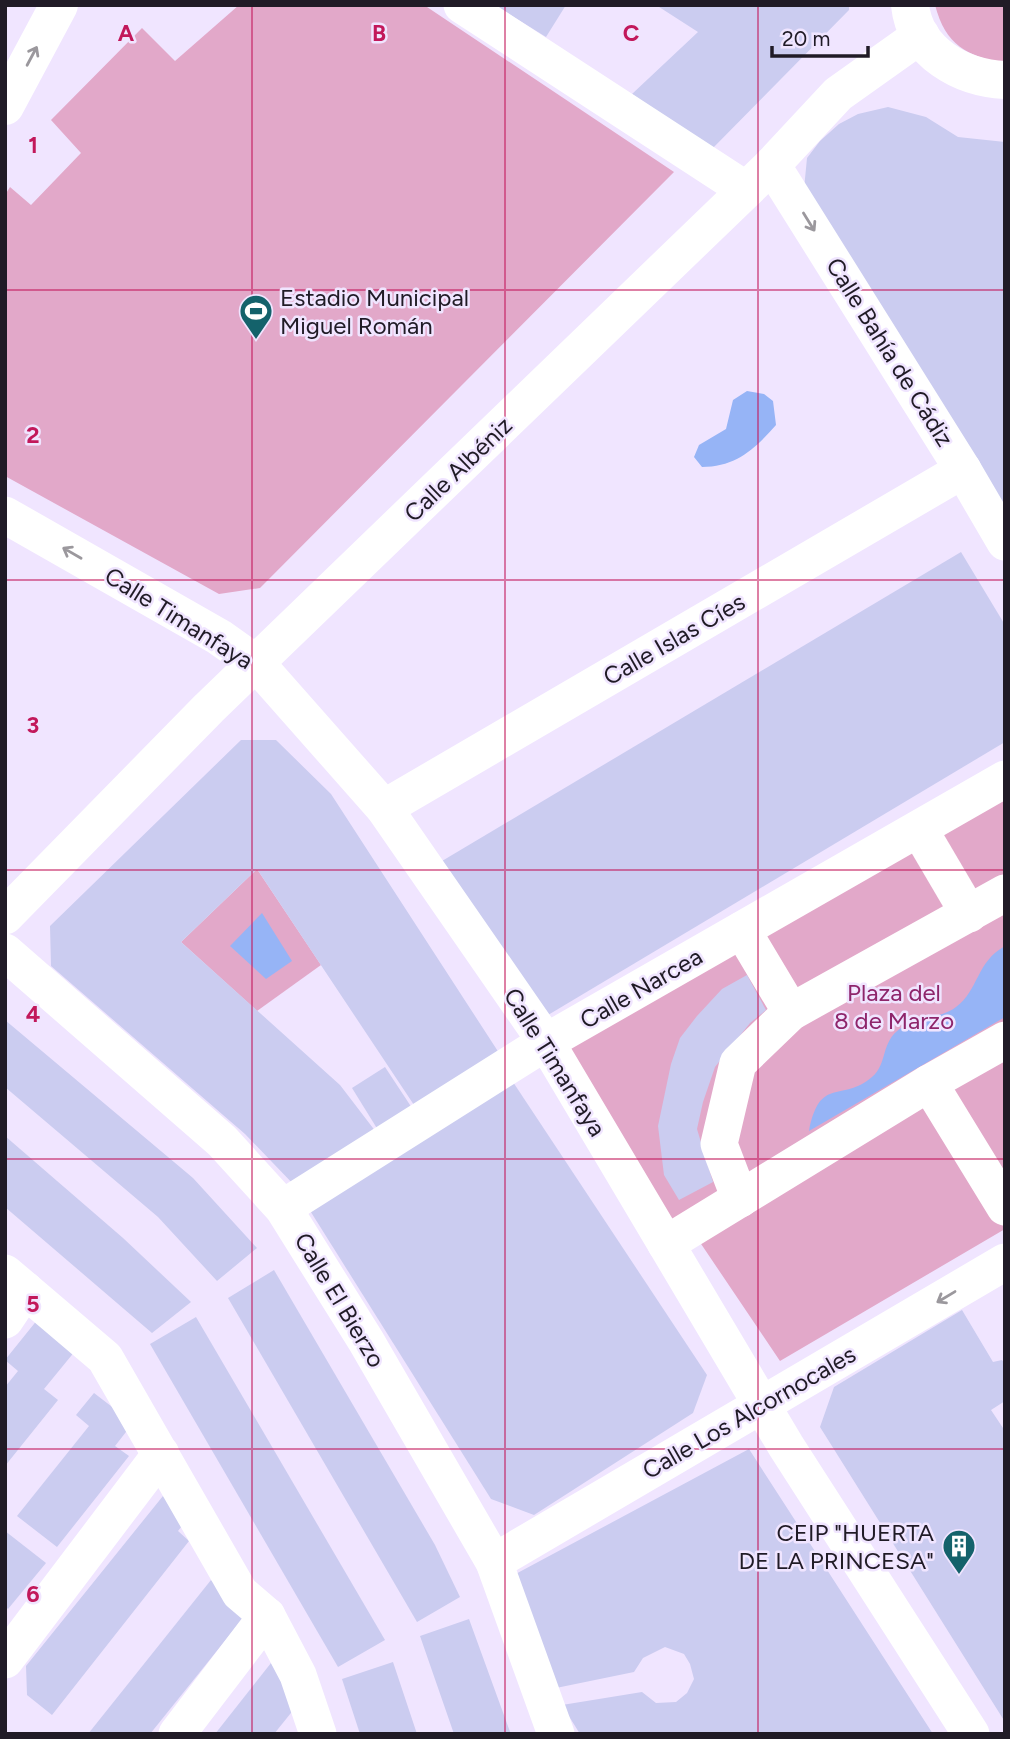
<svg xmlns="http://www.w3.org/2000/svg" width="1010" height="1739" font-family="Figtree,sans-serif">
	<rect width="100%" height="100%" fill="#f0e5ff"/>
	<g fill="#e2a8c9">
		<polygon points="239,5 424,5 674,172 260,588 219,594 5,476 5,195 10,187 31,205 81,153 51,120 142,28 175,61"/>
		<path d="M935,5H1005V64C966,55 946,46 935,5Z"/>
		<polygon points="1005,779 1005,1229 780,1361 691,1229 666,1244 546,1042"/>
		<polygon points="257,869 321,965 257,1011 181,942"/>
	</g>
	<g fill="#96b4f6">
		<path d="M747,391L764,394L773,401L776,425C755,449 736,467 702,467L694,457L699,445L726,429L733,400Z"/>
		<polygon points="262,913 292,961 266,979 230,946"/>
		<path d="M1005,946V1017L809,1131C820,1075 842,1103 872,1077C888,1064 880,1042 901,1028C916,1017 940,1019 956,1007C979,990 976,962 1005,946Z"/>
	</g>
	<g fill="#cbccf0">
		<polygon points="494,5 566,5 546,37"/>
		<polygon points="656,5 849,5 849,10 711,150 632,94 698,32"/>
		<polygon points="888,107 926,117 958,137 1005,142 1005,525 804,189 807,158 820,141 839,124 858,114"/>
		<polygon points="961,552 1005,625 1005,742 538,1021 442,861"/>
		<polygon points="241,740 276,740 331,794 501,1056 416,1108 257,869 181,942 340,1085 376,1132 296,1187 245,1134 51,966 50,926"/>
		<polygon points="747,975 766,1010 750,1023 715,1067 703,1102 697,1129 713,1182 679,1200 664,1175 658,1126 671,1064 680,1038 697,1016 722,989"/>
		<polygon points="5,1020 193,1178 257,1248 217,1281 158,1217 5,1087"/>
		<polygon points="385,1067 412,1108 378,1130 352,1088"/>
		<polygon points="513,1082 707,1375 693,1413 534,1515 491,1499 309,1209"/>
		<polygon points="5,1136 123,1238 191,1302 152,1333 5,1207"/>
		<polygon points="274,1270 435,1545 460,1597 417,1622 228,1298"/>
		<polygon points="962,1310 993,1362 1002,1360 1005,1364 1005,1401 991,1410 1005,1431 1005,1722 820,1427 834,1387"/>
		<polygon points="42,1314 80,1345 44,1389 58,1400 5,1466 5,1387 18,1371 5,1360"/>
		<polygon points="196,1317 385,1640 338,1667 150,1344"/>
		<polygon points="94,1393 133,1423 115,1446 129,1456 57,1547 17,1516 89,1426 76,1415"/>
		<polygon points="749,1449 933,1734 580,1734 562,1705 642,1692 656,1703 676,1702 687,1693 694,1679 690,1664 684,1654 665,1647 643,1658 634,1672 556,1688 510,1577"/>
		<polygon points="167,1491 189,1517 178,1531 189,1541 52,1715 27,1695 26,1666"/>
		<polygon points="5,1531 46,1563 8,1609 5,1606"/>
		<polygon points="211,1580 249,1611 150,1734 88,1734"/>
		<polygon points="469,1619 509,1729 511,1734 454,1734 420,1636"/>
		<polygon points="393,1662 417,1734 360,1734 342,1679"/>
		<polygon points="271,1663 287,1676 299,1703 274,1734 215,1734"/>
	</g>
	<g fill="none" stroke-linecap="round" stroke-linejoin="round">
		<g stroke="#fff" stroke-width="37">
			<polyline points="462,5 746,190"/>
			<polyline points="772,165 963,470 1005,542"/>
			<polyline points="5,515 219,637 256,663 384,808 546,1042 786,1446 971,1734"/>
			<polyline points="384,808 963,470"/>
			<polyline points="919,829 969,914"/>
			<polyline points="5,916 209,708 772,165 838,94 921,35"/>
			<polyline points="742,930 791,1012"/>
			<polyline points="5,952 222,1141 283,1208 366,1341 494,1562 556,1734"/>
			<polyline points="1005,1040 929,1083 1005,1207"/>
			<polyline points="740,1199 719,1144 738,1063 791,1012 1005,893"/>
			<polyline points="283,1208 546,1042 1005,779"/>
			<polyline points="666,1244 929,1083"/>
			<polyline points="5,1273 105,1358 240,1593 267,1616 298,1675 318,1734"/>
			<polyline points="5,1320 25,1290"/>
			<polyline points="494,1562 1005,1262"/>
			<polyline points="5,1660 161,1454"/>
			<polyline points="177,1734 267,1616"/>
		</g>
		<polyline stroke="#fff" stroke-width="38" points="5,106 59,5"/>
		<path stroke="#fff" stroke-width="38" d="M910,5C915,53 962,78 1005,80"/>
	</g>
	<defs><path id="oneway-shaft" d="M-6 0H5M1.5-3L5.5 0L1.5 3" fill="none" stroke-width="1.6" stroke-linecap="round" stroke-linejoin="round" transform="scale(1.75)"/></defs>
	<g stroke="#9b989d">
		<use href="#oneway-shaft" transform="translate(32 56) rotate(-62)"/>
		<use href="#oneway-shaft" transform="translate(809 222) rotate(58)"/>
		<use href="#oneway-shaft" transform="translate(72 553) rotate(-150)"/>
		<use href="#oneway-shaft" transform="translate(946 1297) rotate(149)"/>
	</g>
	<path fill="none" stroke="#c2185b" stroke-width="2" stroke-opacity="0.55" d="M252,5V1734M505,5V1734M758,5V1734M5,290H1005M5,580H1005M5,870H1005M5,1159H1005M5,1449H1005"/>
	<defs>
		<symbol id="stadium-pin" viewBox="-11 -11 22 30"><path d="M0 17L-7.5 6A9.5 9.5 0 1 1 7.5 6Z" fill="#14626b" stroke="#f0e5ff"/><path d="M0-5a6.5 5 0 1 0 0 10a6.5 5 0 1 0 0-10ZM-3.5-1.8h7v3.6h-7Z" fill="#fff"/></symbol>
		<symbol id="building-pin" viewBox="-11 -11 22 30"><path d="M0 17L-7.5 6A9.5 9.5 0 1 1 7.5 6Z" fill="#14626b" stroke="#f0e5ff"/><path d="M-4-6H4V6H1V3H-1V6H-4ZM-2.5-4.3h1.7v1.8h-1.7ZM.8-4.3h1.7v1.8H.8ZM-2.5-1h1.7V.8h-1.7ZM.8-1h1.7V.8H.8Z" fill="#fff"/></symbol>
	</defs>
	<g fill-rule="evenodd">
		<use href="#stadium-pin" x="237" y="292" width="38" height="52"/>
		<use href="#building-pin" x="940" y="1527" width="38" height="52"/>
	</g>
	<g text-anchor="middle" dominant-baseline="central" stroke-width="5" stroke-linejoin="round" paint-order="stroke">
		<g font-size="24" fill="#201b26" stroke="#f0e5ff" text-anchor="start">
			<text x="280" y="297">Estadio Municipal<tspan x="280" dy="28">Miguel Román</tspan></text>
			<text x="934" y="1532" text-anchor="end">CEIP "HUERTA<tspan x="934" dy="28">DE LA PRINCESA"</tspan></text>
		</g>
		<g font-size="24" fill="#201b26" stroke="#f0e5ff">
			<text transform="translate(890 352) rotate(58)">Calle Bahía de Cádiz</text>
			<text transform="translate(458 469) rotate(-44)">Calle Albéniz</text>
			<text transform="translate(179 618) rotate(32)">Calle Timanfaya</text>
			<text transform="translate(674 639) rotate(-30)">Calle Islas Cíes</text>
			<text transform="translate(641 988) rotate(-30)">Calle Narcea</text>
			<text transform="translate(555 1062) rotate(58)">Calle Timanfaya</text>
			<text transform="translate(340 1300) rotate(59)">Calle El Bierzo</text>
			<text transform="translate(749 1412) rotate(-30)">Calle Los Alcornocales</text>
		</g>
		<g font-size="24" fill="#8e256b" stroke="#f0e5ff">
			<text x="894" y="992">Plaza del<tspan x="894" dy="28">8 de Marzo</tspan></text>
		</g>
	</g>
	<g font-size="23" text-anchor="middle" font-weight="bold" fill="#c2185b" stroke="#f0e5ff" stroke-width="5" stroke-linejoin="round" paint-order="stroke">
		<text x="126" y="41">A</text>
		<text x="379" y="41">B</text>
		<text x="631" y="41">C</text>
		<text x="33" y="153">1</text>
		<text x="33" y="443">2</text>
		<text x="33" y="733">3</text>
		<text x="33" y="1022">4</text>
		<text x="33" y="1312">5</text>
		<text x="33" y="1602">6</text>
	</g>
	<rect width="1010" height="1739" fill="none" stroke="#201b26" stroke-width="14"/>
	<path d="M772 46v10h96v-10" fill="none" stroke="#201b26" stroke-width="3.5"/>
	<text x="782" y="46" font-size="21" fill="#201b26" stroke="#f0e5ff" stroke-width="5" paint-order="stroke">20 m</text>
</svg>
